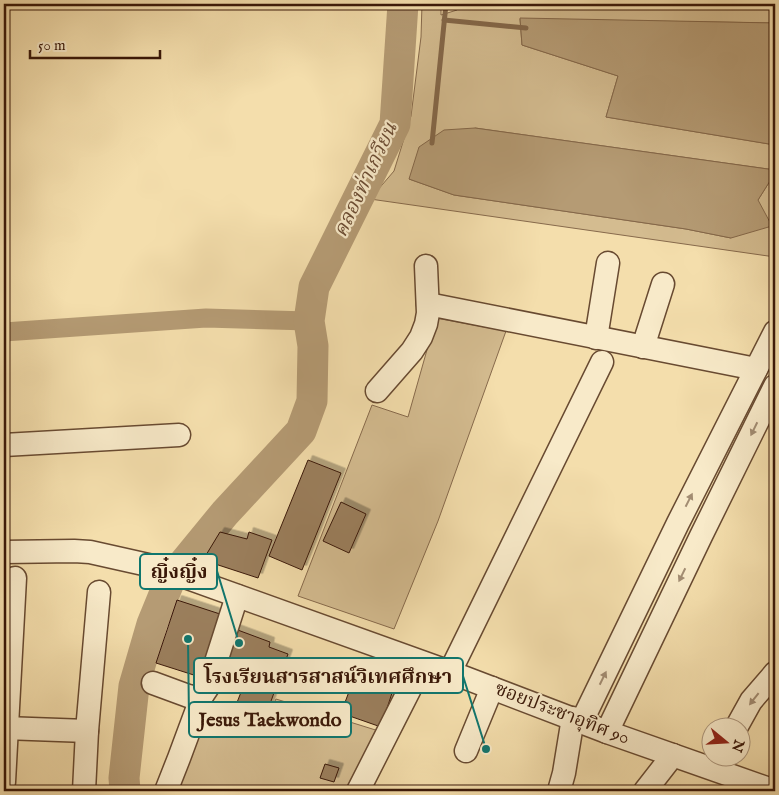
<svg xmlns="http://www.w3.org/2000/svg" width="779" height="795" font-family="'IM FELL English','Noto Serif Thai',serif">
	<defs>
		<filter id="shadow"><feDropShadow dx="4.5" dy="-4.5" stdDeviation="0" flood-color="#0004"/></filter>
	</defs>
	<rect width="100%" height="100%" fill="#f4deac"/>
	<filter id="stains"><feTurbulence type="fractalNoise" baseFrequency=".004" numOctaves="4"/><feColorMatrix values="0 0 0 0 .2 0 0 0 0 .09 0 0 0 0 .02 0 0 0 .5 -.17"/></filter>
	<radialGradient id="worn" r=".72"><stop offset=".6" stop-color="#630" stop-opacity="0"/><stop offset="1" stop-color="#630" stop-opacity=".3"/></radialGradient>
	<g fill="#d4bc90" stroke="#876a4c">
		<polygon points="422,4 441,4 441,15 457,10 458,4 775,4 775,23 520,19 522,45 618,76 606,117 775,145 775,170 475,128 409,179 454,195 686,229 731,238 758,200 775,173 775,257 370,199 394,171 411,116 421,37"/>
		<polygon points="436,318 506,331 438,521 394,629 298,596 372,405 408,417"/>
		<polygon points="276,699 382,732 351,791 173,791 208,701 267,718"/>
	</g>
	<g fill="#b59b74" stroke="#846749">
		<polygon points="520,18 775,23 775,145 606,117 618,76 522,45"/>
		<polygon points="475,128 775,170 775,173 758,200 772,226 731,238 686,229 454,195 409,179 419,147 444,130"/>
	</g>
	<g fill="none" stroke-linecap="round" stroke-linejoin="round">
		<g stroke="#846749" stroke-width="5">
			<polyline points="444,20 526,28"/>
			<polyline points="432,143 446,4"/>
		</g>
		<polyline stroke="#b59b74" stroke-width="19" points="4,332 206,318 309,321"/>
		<polyline stroke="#b59b74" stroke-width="31" points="125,791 124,778 134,686 152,624 170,580 225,513 301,431 312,401 313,346 309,321 314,287 395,124 403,4"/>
	</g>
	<g fill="#9b7f5d" stroke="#3a1808" filter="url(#shadow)">
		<polygon points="308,460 341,473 302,570 269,556"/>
		<polygon points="341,502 366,514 349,553 323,541"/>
		<polygon points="220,532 247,539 249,532 272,540 258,578 203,560"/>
		<polygon points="177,600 220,614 200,677 156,663"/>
		<polygon points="235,629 270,642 269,647 288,654 266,715 236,705 245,682 231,677 228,685 216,681"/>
		<polygon points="356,673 375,679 373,686 392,693 381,727 341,713"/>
		<polygon points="325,764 339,768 334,782 320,778"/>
	</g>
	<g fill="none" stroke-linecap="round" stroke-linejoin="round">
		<defs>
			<g id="minor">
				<polyline points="428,304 756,369"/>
				<polyline points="596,338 608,263"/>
				<polyline points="643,347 663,284"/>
				<polyline points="377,391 412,351 421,337 426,324 428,313 426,266"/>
				<polyline points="4,445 179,435"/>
				<polyline points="4,552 74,551 90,552 157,567 450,672 607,732 775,791"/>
				<polyline points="450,672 602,362"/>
				<polyline points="153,683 191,697 202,696 208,687 237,596"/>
				<polyline points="582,721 678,523 775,332"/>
				<polyline points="4,728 87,731"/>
				<polyline points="736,728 751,701 775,673"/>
				<polyline points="607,732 701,536 775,386"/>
				<polyline points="466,751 492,688"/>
				<polyline points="4,782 15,578"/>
				<polyline points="84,791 87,731 99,592"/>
				<polyline points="166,791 179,758 202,696"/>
				<polyline points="358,791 423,663"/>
				<polyline points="559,791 564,773 573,718"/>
				<polyline points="645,791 673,755"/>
			</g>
		</defs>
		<use href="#minor" stroke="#684a31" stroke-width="25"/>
		<use href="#minor" stroke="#f8eac9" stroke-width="22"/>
	</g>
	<defs><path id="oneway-solid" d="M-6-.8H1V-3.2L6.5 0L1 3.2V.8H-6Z" transform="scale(1.25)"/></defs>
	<g fill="#a28c72">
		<use href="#oneway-solid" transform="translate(754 429) rotate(116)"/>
		<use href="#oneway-solid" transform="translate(689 500) rotate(-63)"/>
		<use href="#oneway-solid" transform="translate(682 575) rotate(116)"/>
		<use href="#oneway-solid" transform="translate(603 678) rotate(-64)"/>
		<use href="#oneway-solid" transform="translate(754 699) rotate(128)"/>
	</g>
	<g text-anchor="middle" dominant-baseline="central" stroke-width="4.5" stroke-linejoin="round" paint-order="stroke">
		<g font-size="19" fill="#3a1808" stroke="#f8eac9">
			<text transform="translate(562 714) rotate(21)">ซอยประชาอุทิศ 90</text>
		</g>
		<g font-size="20" font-style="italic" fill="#6b4c33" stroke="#f8eac9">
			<text transform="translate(366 180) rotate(-65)">คลองท่าเกวียน</text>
		</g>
	</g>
	<path fill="none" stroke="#0f766e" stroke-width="2" d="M239 643L217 571M486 749L463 676M188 639L189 719"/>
	<g fill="#0f766e" stroke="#f8eac9" stroke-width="2">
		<circle cx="239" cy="643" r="5"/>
		<circle cx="486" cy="749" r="5"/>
		<circle cx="188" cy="639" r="5"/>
	</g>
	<g fill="#f8eac9" stroke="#0f766e" stroke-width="2">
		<rect x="140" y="554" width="77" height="35" rx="5"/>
		<rect x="194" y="658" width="269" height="35" rx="5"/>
		<rect x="189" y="702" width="162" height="35" rx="5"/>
	</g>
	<g font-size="20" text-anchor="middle" font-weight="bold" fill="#3a1808">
		<text x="179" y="578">ญิ๋งญิ๋ง</text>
		<text x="328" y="683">โรงเรียนสารสาสน์วิเทศศึกษา</text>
		<text x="270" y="726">Jesus Taekwondo</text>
	</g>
	<rect width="779" height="795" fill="none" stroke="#f4deac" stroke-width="20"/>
	<rect x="5" y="5" width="769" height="785" fill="none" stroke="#3a1808" stroke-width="2.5"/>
	<rect x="10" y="10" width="759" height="775" fill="none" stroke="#3a1808"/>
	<g transform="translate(726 742) rotate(108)"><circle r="24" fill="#f8eac9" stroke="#ac967c"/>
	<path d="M0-4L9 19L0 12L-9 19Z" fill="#8f2418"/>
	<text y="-8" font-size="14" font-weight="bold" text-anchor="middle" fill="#3a1808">N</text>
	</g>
	<path d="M30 50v8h130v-8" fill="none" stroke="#3a1808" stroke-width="2.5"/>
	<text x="38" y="50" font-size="15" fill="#3a1808" stroke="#f8eac9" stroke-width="4" paint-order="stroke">50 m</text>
	<rect width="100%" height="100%" filter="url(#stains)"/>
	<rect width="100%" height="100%" fill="url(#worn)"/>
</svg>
